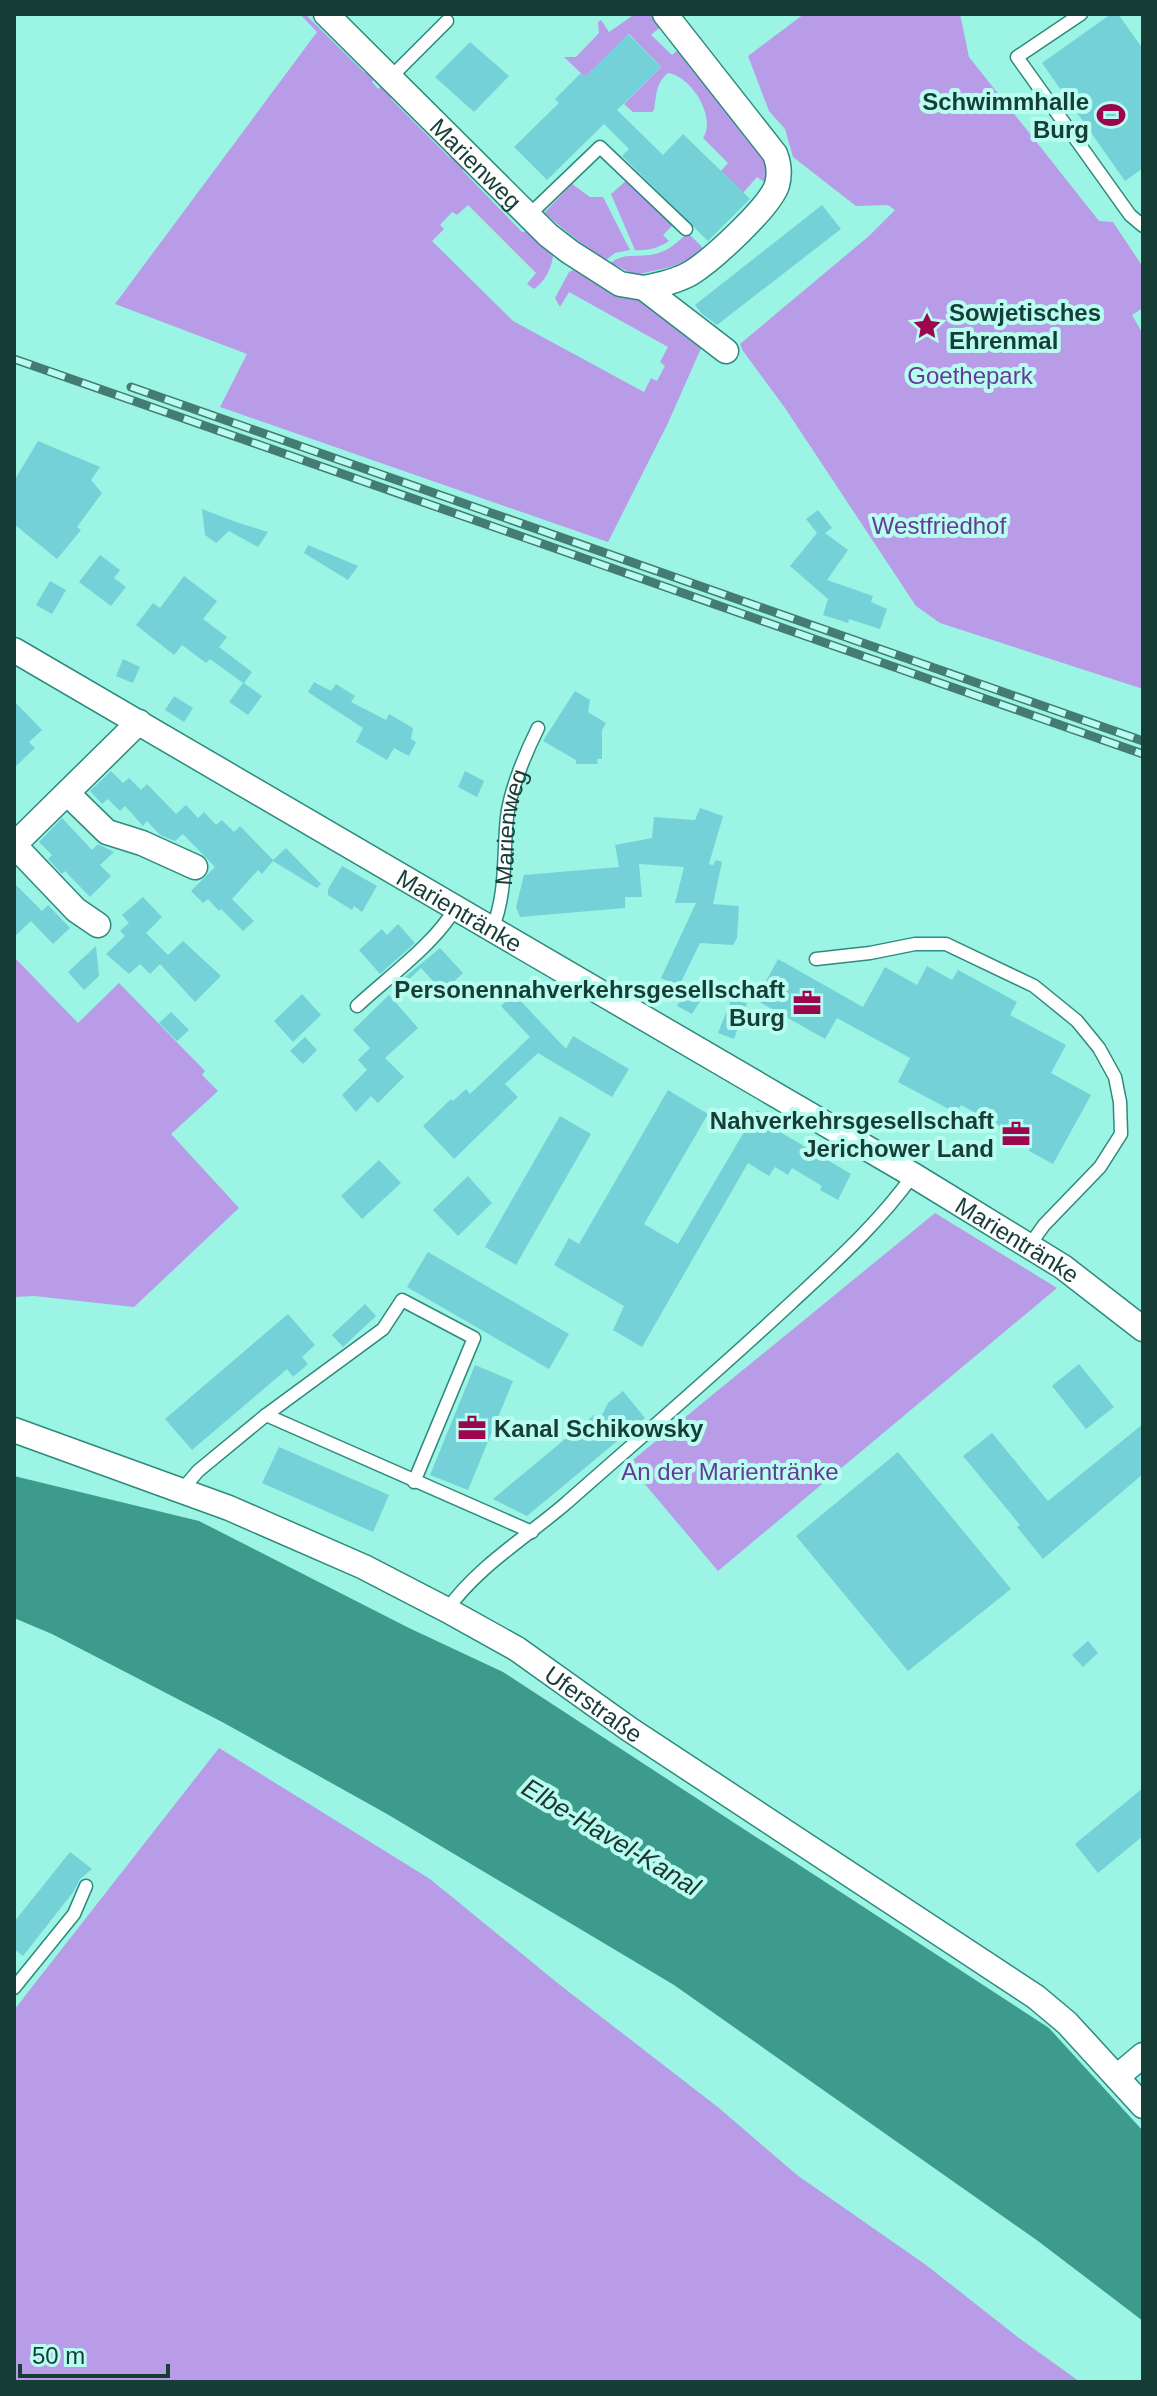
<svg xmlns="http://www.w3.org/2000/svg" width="1157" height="2396" font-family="Arial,sans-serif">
	<rect width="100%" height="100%" fill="#9bf4e4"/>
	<g fill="#b99ce7">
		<path d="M300,14H305L364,72L377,76L372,82L378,89L385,83L389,88L391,99L449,157L463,160V171L522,232L531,231L553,250C554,264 546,281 534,289L527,284L536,273L468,205L457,215L452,212L440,225L444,229L432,241L513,321L644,392L651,378L657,381L665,366L660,362L668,347L569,292L560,307L555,298L569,272L579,267L639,296L702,346L668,423L608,542L220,407L247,354L115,304L317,32Z"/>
		<path d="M635,14H655L664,24L651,35L672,55L681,47L767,159L768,185L757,177L743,193L721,171L728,163L703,138C717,117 691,76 668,73C655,84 657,94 654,110L652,112H633L624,104L661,67L629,34L585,77L564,57H576L599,33L598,22L601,20L609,32Z"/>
		<polygon points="804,14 960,14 969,57 1099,221 1113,222 1143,267 1143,308 1132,315 1143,334 1143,689 940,623 916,606 785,408 743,351 740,344 869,236 895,210 888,205 856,206 793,157 785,129 769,111 748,56"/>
		<path d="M627,180L675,223L663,235L669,241C659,248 647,251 635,250L611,194Z"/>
		<polygon points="572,184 590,197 603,197 630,250 615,253 606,260 582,244 544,213"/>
		<path d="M688,233L705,250L689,260L670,267L635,275L611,263C623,252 640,258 655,254C669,251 677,242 688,233Z"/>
		<polygon points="14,957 78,1023 119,983 205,1071 202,1075 218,1091 171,1134 239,1208 134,1307 34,1296 14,1297"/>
		<polygon points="935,1213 1057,1288 718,1571 628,1464"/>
		<polygon points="219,1748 430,1879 560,1985 719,2108 797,2175 926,2265 1019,2338 1080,2382 14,2382 14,2010"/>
	</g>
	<polygon fill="#3c9b8d" points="14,1476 199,1521 409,1628 503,1672 1049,2028 1143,2131 1143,2321 1038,2241 674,1985 387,1814 224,1723 52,1634 14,1618"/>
	<g fill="#75d1d8">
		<polygon points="1111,14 1118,14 1143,49 1143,168 1125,181 1042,63"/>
		<polygon points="628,34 661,67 617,110 663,155 683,134 750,199 708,241 622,156 629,149 604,124 547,180 514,147 559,103 555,99 581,73 585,77"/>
		<polygon points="470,42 509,76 474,112 435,77"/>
		<polygon points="822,205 841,229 717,325 701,313 695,305"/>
		<polygon points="38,441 100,467 91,480 102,493 77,527 81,530 57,559 14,524 14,481"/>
		<polygon points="202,509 236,522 268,532 258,547 229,531 216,543 205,535"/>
		<polygon points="818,510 832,528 825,533 848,550 827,580 873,596 871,602 887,609 880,629 849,619 848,623 823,615 828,599 790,566 817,533 806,519"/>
		<polygon points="308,545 358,566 348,580 304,553"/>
		<polygon points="100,555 120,570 114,578 126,587 111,606 79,582"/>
		<polygon points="184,576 217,601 203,619 227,637 219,647 252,672 244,683 262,696 248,715 229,702 243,683 210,659 206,663 182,645 174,655 136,625 153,603 160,608"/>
		<polygon points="50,581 66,590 52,614 36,605"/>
		<polygon points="123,659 140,667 133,683 116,676"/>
		<polygon points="314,682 331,691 336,684 355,696 351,702 386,720 389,714 413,728 411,739 416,742 409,756 394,748 387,760 356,742 363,728 308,692"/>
		<polygon points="575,691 590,700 588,712 606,723 602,730 602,759 597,759 598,764 576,764 576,760 543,741"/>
		<polygon points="174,696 193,708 184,722 165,710"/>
		<polygon points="14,701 42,730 29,742 35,748 14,768"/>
		<polygon points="111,771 123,783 129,778 141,790 147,784 176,814 186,805 198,818 204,812 216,825 222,820 234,832 240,826 273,860 286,848 321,884 317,888 273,861 262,874 258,870 232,899 254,921 243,931 221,909 219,911 208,899 203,903 191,891 215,867 183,834 175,841 160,835 147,821 143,826 125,806 120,811 108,799 102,804 90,791"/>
		<polygon points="465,771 484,781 477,797 458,787"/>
		<polygon points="700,808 723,816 709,864 713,865 716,860 722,862 713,904 739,906 737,938 733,945 700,943 679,986 661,978 696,903 675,903 684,867 639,864 642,897 625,897 625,908 520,917 516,907 524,875 619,867 615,845 652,838 654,817 695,820"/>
		<polygon points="62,818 92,850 98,844 114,852 100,865 111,876 90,897 65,871 62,874 48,859 52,855 39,842"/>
		<polygon points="342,866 377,886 362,912 354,906 352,910 328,895 328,889"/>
		<polygon points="14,883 42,911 48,905 70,928 53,944 31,921 14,937"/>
		<polygon points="143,897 162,917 146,933 168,955 183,941 221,976 195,1002 160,964 150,974 140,964 129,974 106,954 125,936 120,931 129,923 122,915"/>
		<polygon points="398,924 415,943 380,974 359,950 382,929 387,935"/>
		<polygon points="96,946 99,976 84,990 68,972"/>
		<polygon points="440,948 463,973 443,992 421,968 397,991 393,987"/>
		<polygon points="778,959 863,1007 885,967 917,985 927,966 952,980 958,970 1017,1002 1010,1015 1066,1045 1051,1073 1091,1095 1053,1164 1029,1151 1032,1144 961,1105 956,1113 898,1082 910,1058 837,1018 825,1039 756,1000"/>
		<polygon points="687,989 702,998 692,1014 677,1006"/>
		<polygon points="302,994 321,1015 293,1042 274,1021"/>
		<polygon points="514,994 566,1049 573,1036 629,1069 612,1097 538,1053 505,1084 518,1097 454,1159 423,1126 451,1099 453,1101 466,1089 470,1094 530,1037 501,1006"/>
		<polygon points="389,995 418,1028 385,1058 404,1077 378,1103 371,1096 356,1112 342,1095 367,1070 358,1060 370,1048 353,1030"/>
		<polygon points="731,1000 747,1003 734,1039 718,1033"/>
		<polygon points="171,1012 189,1030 177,1041 159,1023"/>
		<polygon points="305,1037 317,1050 303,1064 290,1051"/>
		<polygon points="668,1090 708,1114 644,1224 678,1244 757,1110 773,1120 770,1126 851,1174 838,1200 820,1190 822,1186 792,1168 788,1175 775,1167 769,1176 748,1163 642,1347 613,1330 624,1306 554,1265 569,1238 579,1244"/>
		<polygon points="560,1116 591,1134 516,1265 485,1247"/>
		<polygon points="379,1160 401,1183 362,1219 341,1196"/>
		<polygon points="468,1176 492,1203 458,1236 433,1210"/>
		<polygon points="428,1252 569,1334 549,1369 407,1287"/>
		<polygon points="365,1304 376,1316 343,1347 332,1335"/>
		<polygon points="288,1314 315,1345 302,1357 308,1364 293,1377 287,1369 192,1450 165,1419"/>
		<polygon points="1079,1364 1114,1407 1086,1429 1052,1386"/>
		<polygon points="475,1365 513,1381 468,1490 430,1475"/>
		<polygon points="623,1391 645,1418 527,1516 493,1499 594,1415 601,1417 608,1403"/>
		<polygon points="1143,1424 1143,1474 1043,1559 1017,1527 1020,1525 963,1456 992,1433 1048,1501"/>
		<polygon points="279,1447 389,1495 373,1532 262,1483"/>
		<polygon points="898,1452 1011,1589 908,1671 796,1536"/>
		<polygon points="1088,1641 1098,1653 1083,1667 1072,1655"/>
		<polygon points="1143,1788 1143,1836 1098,1873 1075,1844"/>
		<polygon points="70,1852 92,1869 80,1879 74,1891 23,1956 14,1949 14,1922"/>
	</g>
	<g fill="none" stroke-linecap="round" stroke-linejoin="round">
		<defs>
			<g id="service">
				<polyline points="1081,14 1017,57 1130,215 1143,226"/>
				<polyline points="391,77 447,21"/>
				<polyline points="528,216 600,147 686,229"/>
				<path id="s1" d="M492,929C507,895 503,854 507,817C510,790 526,752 538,728"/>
				<polyline points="816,959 870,953 915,944 946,944 1034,986 1077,1021 1099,1048 1115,1077 1120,1102 1121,1134 1100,1167 1044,1225 1029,1246"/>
				<path d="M357,1006C386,979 437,942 455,908"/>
				<polyline points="266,1415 532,1532"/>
				<polyline points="181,1491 198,1471 266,1415 383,1329 402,1300 474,1338 414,1482"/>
				<path d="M447,1610C475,1569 525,1538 564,1505C640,1438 717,1372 791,1303C834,1263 879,1223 913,1175"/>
				<polyline points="14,1988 74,1914 86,1886"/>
			</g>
			<g id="minor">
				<path id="s2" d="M326,14L548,235L570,252L620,284L644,288L726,351"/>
				<path d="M644,288C660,285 677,281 691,273C712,260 770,207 777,185C780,174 779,164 775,154L665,14"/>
				<path id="s3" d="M14,650L913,1175L1063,1267L1143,1329"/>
				<polyline points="68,794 107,832 142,843 195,867"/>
				<polyline points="98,925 76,910 14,845 139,722"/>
				<path id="s4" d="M14,1430L229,1508L364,1567L447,1610L517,1649L629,1729L1036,1997L1067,2023L1143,2106"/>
				<polyline points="1117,2077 1143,2055"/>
			</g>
		</defs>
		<use href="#service" stroke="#2d8a7d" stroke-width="15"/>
		<use href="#minor" stroke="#2d8a7d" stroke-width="27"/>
		<use href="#service" stroke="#fff" stroke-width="12"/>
		<use href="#minor" stroke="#fff" stroke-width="24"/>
		<defs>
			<g id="rail">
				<polyline points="14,359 1143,754"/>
				<polyline points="131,387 1143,741"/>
			</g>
		</defs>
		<use href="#rail" stroke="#447b72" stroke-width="9"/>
		<use href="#rail" stroke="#b8fdf0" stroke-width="6" stroke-dasharray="18" stroke-linecap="butt"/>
	</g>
	<defs>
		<symbol id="stadium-bare" viewBox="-9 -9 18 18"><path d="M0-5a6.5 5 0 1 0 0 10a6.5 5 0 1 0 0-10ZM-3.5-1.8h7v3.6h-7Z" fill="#9d054f" stroke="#b8fdf0" stroke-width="2.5" paint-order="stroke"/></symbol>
		<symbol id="sight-bare" viewBox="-9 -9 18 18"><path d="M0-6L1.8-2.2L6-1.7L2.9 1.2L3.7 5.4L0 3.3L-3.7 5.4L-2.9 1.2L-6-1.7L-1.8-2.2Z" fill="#9d054f" stroke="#b8fdf0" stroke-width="2.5" paint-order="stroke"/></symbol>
		<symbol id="office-bare" viewBox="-9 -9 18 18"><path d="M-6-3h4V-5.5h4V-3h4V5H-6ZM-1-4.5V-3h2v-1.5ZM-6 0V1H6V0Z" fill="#9d054f" stroke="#b8fdf0" stroke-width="2.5" paint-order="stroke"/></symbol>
	</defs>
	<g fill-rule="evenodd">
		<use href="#stadium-bare" x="1091" y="95" width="40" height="40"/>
		<use href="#sight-bare" x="907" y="306" width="40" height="40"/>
		<use href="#office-bare" x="787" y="983" width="40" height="40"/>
		<use href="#office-bare" x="996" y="1114" width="40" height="40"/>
		<use href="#office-bare" x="452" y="1408" width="40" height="40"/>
	</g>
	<g text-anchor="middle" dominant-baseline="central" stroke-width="8" stroke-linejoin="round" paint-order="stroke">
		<g font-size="24" font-weight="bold" fill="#173d37" stroke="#b8fdf0" text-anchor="end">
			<text x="1089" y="101">Schwimmhalle<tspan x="1089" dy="28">Burg</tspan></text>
			<text x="949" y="312" text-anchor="start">Sowjetisches<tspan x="949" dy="28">Ehrenmal</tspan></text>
			<text x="785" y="989">Personennahverkehrsgesellschaft<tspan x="785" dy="28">Burg</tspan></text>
			<text x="994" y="1120">Nahverkehrsgesellschaft<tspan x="994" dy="28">Jerichower Land</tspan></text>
			<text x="494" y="1428" text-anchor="start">Kanal Schikowsky</text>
		</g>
		<g font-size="24" fill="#173d37" stroke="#b8fdf0">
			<text stroke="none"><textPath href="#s2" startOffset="212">Marienweg</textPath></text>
			<text stroke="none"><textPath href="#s1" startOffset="104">Marienweg</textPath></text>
			<text stroke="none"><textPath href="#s3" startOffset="516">Marientränke</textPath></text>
			<text stroke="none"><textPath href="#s3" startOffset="1164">Marientränke</textPath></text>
			<text stroke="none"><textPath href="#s4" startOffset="644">Uferstraße</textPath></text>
		</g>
		<g font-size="24" fill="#653b97" stroke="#b8fdf0">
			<text x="970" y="375">Goethepark</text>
			<text x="939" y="525">Westfriedhof</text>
			<text x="730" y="1471">An der Marientränke</text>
		</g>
		<g font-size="26" font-style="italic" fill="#1e3431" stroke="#b8fdf0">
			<text transform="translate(611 1837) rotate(31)">Elbe-Havel-Kanal</text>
		</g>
	</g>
	<rect width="1157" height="2396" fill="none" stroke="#173d37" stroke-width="32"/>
	<path d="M20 2364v12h148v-12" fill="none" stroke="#173d37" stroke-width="4"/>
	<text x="32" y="2364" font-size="24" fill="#173d37" stroke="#b8fdf0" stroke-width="6" paint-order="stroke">50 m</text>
</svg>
